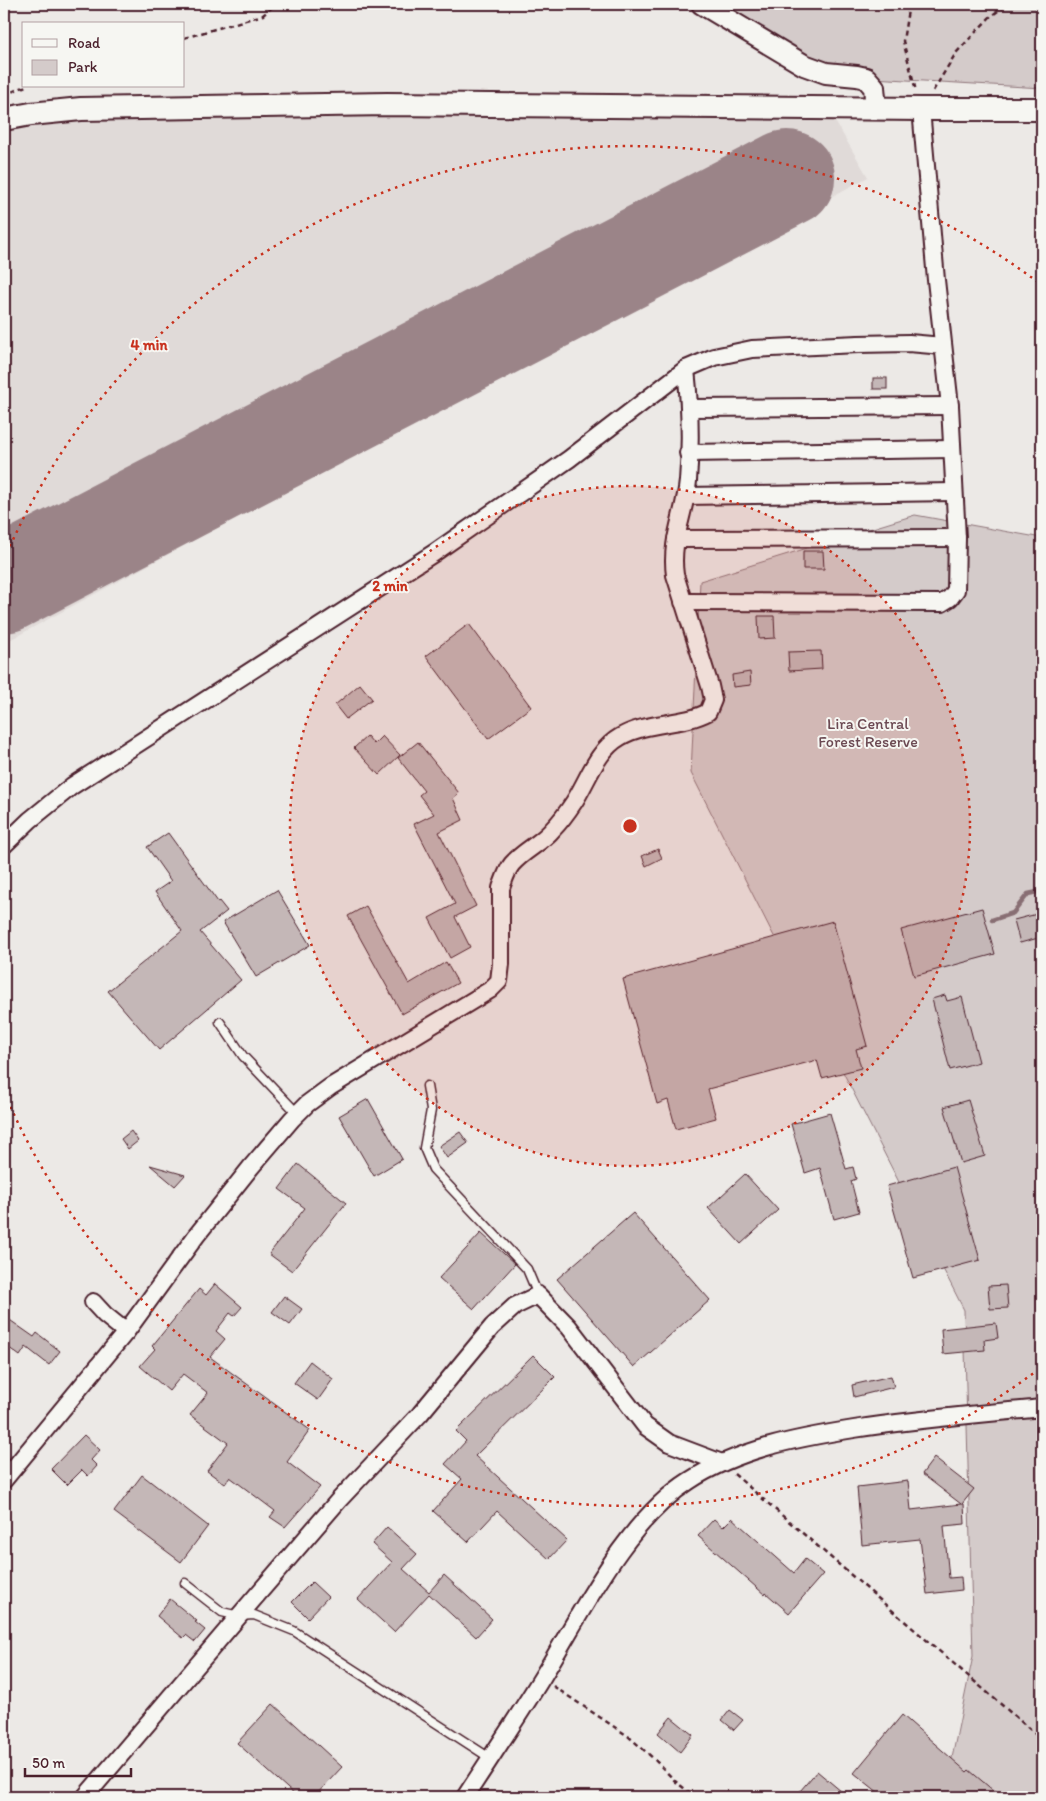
<svg xmlns="http://www.w3.org/2000/svg" width="1046" height="1801" font-family="Itim,sans-serif">
	<rect width="100%" height="100%" fill="#ece9e6"/>
	<filter id="ink" filterUnits="userSpaceOnUse"><feTurbulence type="fractalNoise" baseFrequency=".02" numOctaves="2"/><feDisplacementMap in="SourceGraphic" scale="10" xChannelSelector="R" yChannelSelector="G"/><feConvolveMatrix kernelMatrix="1 2 1 2 8 2 1 2 1" color-interpolation-filters="sRGB"/></filter>
	<g filter="url(#ink)">
		<polygon fill="#e0dad8" points="123,116 832,116 868,177 4,643 4,131"/>
		<g fill="#d4cbca" stroke="#8f757a">
			<polygon points="718,4 1042,4 1042,88 839,76"/>
			<polygon points="915,515 1042,538 1042,1797 944,1797 973,1656 964,1310 691,773 700,581"/>
		</g>
		<g fill="none" stroke-linecap="round" stroke-linejoin="round">
			<polyline stroke="#886e73" stroke-width="4.5" points="992,920 1013,913 1028,894 1042,891"/>
			<polyline stroke="#9b8488" stroke-width="96" points="4,585 787,178"/>
		</g>
		<g fill="#c4b7b7" stroke="#4a1f2b">
			<rect x="873" y="378" width="14" height="11"/>
			<polygon points="803,551 823,551 824,569 803,569"/>
			<polygon points="758,616 774,616 775,638 759,639"/>
			<polygon points="469,624 531,707 488,739 426,656"/>
			<polygon points="821,651 822,669 789,671 788,652"/>
			<polygon points="750,672 751,685 733,687 732,675"/>
			<polygon points="360,684 372,699 346,719 335,705"/>
			<polygon points="367,736 374,744 382,736 400,755 379,775 354,748"/>
			<polygon points="418,742 459,793 453,798 463,820 439,832 476,906 455,917 470,947 450,958 429,918 455,904 414,824 434,814 419,795 424,791 398,758"/>
			<polygon points="168,833 218,902 219,901 227,911 200,932 241,980 159,1050 108,991 182,931 155,892 171,881 147,847"/>
			<polygon points="658,849 662,858 646,866 642,856"/>
			<polygon points="277,890 310,945 256,977 223,922"/>
			<polygon points="366,906 409,984 446,962 458,983 402,1014 348,916"/>
			<polygon points="982,908 995,954 914,976 901,930"/>
			<polygon points="1037,914 1042,937 1020,943 1014,920"/>
			<polygon points="833,921 867,1046 856,1049 861,1068 822,1078 817,1060 708,1089 716,1118 676,1129 668,1100 657,1104 623,979"/>
			<polygon points="945,995 947,1001 962,997 979,1062 950,1070 932,999"/>
			<polygon points="368,1099 402,1159 374,1176 339,1116"/>
			<polygon points="968,1100 985,1156 961,1163 944,1107"/>
			<polygon points="830,1113 846,1169 853,1167 856,1179 851,1181 859,1212 834,1219 820,1168 805,1173 791,1124"/>
			<polygon points="131,1131 138,1141 128,1149 121,1139"/>
			<polygon points="460,1132 468,1143 447,1158 439,1146"/>
			<polygon points="298,1164 346,1203 292,1271 269,1254 305,1208 279,1189"/>
			<polygon points="150,1165 185,1175 175,1186"/>
			<polygon points="954,1167 980,1260 913,1278 887,1186"/>
			<polygon points="745,1174 778,1210 741,1244 708,1208"/>
			<polygon points="633,1213 710,1300 634,1367 557,1279"/>
			<polygon points="481,1233 515,1264 474,1309 439,1278"/>
			<polygon points="215,1284 242,1307 234,1316 230,1313 216,1331 225,1339 210,1357 310,1430 287,1462 320,1487 285,1527 270,1517 275,1511 230,1477 225,1484 207,1471 228,1443 190,1415 208,1393 183,1374 169,1391 140,1366 155,1349 152,1346 199,1289 206,1295"/>
			<polygon points="1006,1285 1008,1308 990,1309 988,1286"/>
			<polygon points="284,1296 302,1309 290,1325 272,1312"/>
			<polygon points="4,1316 34,1337 37,1333 60,1351 49,1365 26,1347 20,1356 4,1344"/>
			<polygon points="996,1323 998,1338 984,1340 985,1350 943,1354 941,1329"/>
			<polygon points="533,1355 555,1377 475,1456 567,1540 549,1559 497,1511 468,1542 433,1511 462,1479 445,1464 466,1441 456,1431"/>
			<polygon points="310,1361 333,1379 318,1400 294,1383"/>
			<polygon points="891,1376 894,1387 854,1397 852,1385"/>
			<polygon points="84,1435 100,1450 91,1460 97,1466 88,1476 82,1470 67,1485 51,1469"/>
			<polygon points="934,1458 974,1489 962,1504 964,1504 965,1524 944,1526 949,1578 961,1577 962,1590 927,1594 920,1539 862,1545 857,1487 908,1481 911,1510 961,1504 922,1474"/>
			<polygon points="142,1475 208,1526 181,1562 114,1512"/>
			<polygon points="732,1518 794,1573 805,1559 823,1574 789,1613 766,1593 765,1595 698,1536 714,1519 723,1527"/>
			<polygon points="387,1527 417,1554 403,1569 429,1592 444,1575 492,1619 476,1637 429,1594 394,1632 358,1599 392,1562 372,1544"/>
			<polygon points="312,1582 328,1597 308,1618 292,1602"/>
			<polygon points="170,1599 197,1621 195,1622 205,1630 195,1642 186,1635 183,1638 157,1616"/>
			<polygon points="273,1704 342,1767 314,1797 297,1797 237,1743"/>
			<polygon points="730,1710 743,1720 734,1730 722,1720"/>
			<polygon points="902,1715 967,1772 969,1770 1001,1797 884,1797 854,1773"/>
			<polygon points="671,1717 693,1735 680,1752 658,1733"/>
			<polygon points="817,1771 848,1797 795,1797"/>
		</g>
		<g fill="none" stroke-linecap="round" stroke-linejoin="round">
			<defs>
				<g id="service">
					<polyline points="220,1022 243,1056 298,1114"/>
					<polyline points="427,1086 431,1110 424,1148 433,1169 527,1269 538,1295"/>
					<polyline points="185,1583 222,1612 239,1616 254,1615 294,1631 490,1758"/>
				</g>
				<g id="minor">
					<polyline points="690,408 950,406"/>
					<polyline points="688,453 952,449"/>
					<polyline points="686,496 954,492"/>
					<polyline points="676,539 957,538"/>
					<polyline points="683,602 942,603 950,598 956,590 957,538 950,406 936,280 921,109"/>
					<polyline points="4,845 30,820 72,786 434,553 569,459 686,369 714,357 752,349 858,344 909,343 943,346"/>
					<polyline points="93,1302 105,1315 126,1332"/>
					<path d="M4,1480L126,1332L196,1236L251,1167L292,1119L307,1104L330,1087L490,990L499,981L501,964V888C504,880 507,870 512,864C524,850 542,843 553,829C561,821 568,811 574,802C588,780 597,750 620,737C647,721 682,726 708,712L713,700L710,686L675,575C670,540 685,514 688,481C691,444 690,406 686,369"/>
					<polyline points="85,1797 239,1616 338,1501 420,1414 492,1327 515,1306 538,1295 569,1327 645,1426 669,1443 722,1463"/>
					<path d="M465,1797C491,1757 518,1717 543,1676C582,1612 625,1522 689,1481C738,1449 798,1438 854,1429C917,1419 979,1414 1042,1408"/>
				</g>
				<polyline id="tertiary" points="702,4 804,65 826,73 857,76 866,78 874,87 876,109"/>
				<polyline id="secondary" points="4,119 31,114 81,109 387,104 921,109 1042,109"/>
			</defs>
			<use href="#service" stroke="#4a1f2b" stroke-width="11"/>
			<use href="#minor" stroke="#4a1f2b" stroke-width="20"/>
			<use href="#tertiary" stroke="#4a1f2b" stroke-width="24"/>
			<use href="#secondary" stroke="#4a1f2b" stroke-width="26"/>
			<g stroke="#4a1f2b" stroke-width="2.5" stroke-dasharray="5 4" stroke-linecap="butt">
				<polyline points="146,4 152,8 176,4"/>
				<polyline points="909,4 903,41 916,91"/>
				<polyline points="184,38 263,15 276,4"/>
				<polyline points="933,91 956,53 991,16 1008,4"/>
				<polyline points="4,95 26,86"/>
				<polyline points="734,1474 1040,1738"/>
				<polyline points="553,1686 628,1736 654,1759 675,1781 695,1797"/>
			</g>
			<use href="#service" stroke="#f6f6f2" stroke-width="8"/>
			<use href="#minor" stroke="#f6f6f2" stroke-width="16"/>
			<use href="#tertiary" stroke="#f6f6f2" stroke-width="20"/>
			<use href="#secondary" stroke="#f6f6f2" stroke-width="22"/>
		</g>
	</g>
	<circle cx="630" cy="826" r="340" fill="#c8321e" fill-opacity=".12"/>
	<g fill="none" stroke="#c8321e" stroke-width="2.5" stroke-dasharray="2.5 5">
		<circle cx="630" cy="826" r="340"/>
		<path d="M1039 1369A680 680 0 0 1 4 1092M4 560A680 680 0 0 1 1039 283"/>
	</g>
	<g text-anchor="middle" dominant-baseline="central" stroke-width="4" stroke-linejoin="round" paint-order="stroke">
		<g font-size="16" fill="#6c4a53" stroke="#f6f6f2">
			<text x="868" y="723">Lira Central<tspan x="868" dy="18">Forest Reserve</tspan></text>
		</g>
	</g>
	<circle cx="630" cy="826" r="8" fill="#c8321e" stroke="#f6f6f2" stroke-width="2.5"/>
	<g font-size="15" text-anchor="middle" font-weight="bold" fill="#c8321e" stroke="#f6f6f2" stroke-width="4" stroke-linejoin="round" paint-order="stroke">
		<text x="149" y="350">4 min</text>
		<text x="390" y="591">2 min</text>
	</g>
	<rect width="1046" height="1801" fill="none" stroke="#f6f6f2" stroke-width="20"/>
	<rect x="10" y="10" width="1026" height="1781" fill="none" stroke="#4a1f2b" stroke-width="2" filter="url(#ink)"/>
	<rect x="22" y="22" width="162" height="65" fill="#f6f6f2" stroke="#b1a0a2"/>
	<rect x="32" y="39" width="25" height="8" fill="#f6f6f2" stroke="#b1a0a2"/>
	<text x="68" y="48" font-size="15" fill="#4a1f2b">Road</text>
	<rect x="32" y="60" width="25" height="15" fill="#d4cbca" stroke="#b1a0a2"/>
	<text x="68" y="72" font-size="15" fill="#4a1f2b">Park</text>
	<path d="M25 1768v8h106v-8" fill="none" stroke="#4a1f2b" stroke-width="2.5"/>
	<text x="32" y="1768" font-size="15" fill="#4a1f2b" stroke="#f6f6f2" stroke-width="4" paint-order="stroke">50 m</text>
</svg>
